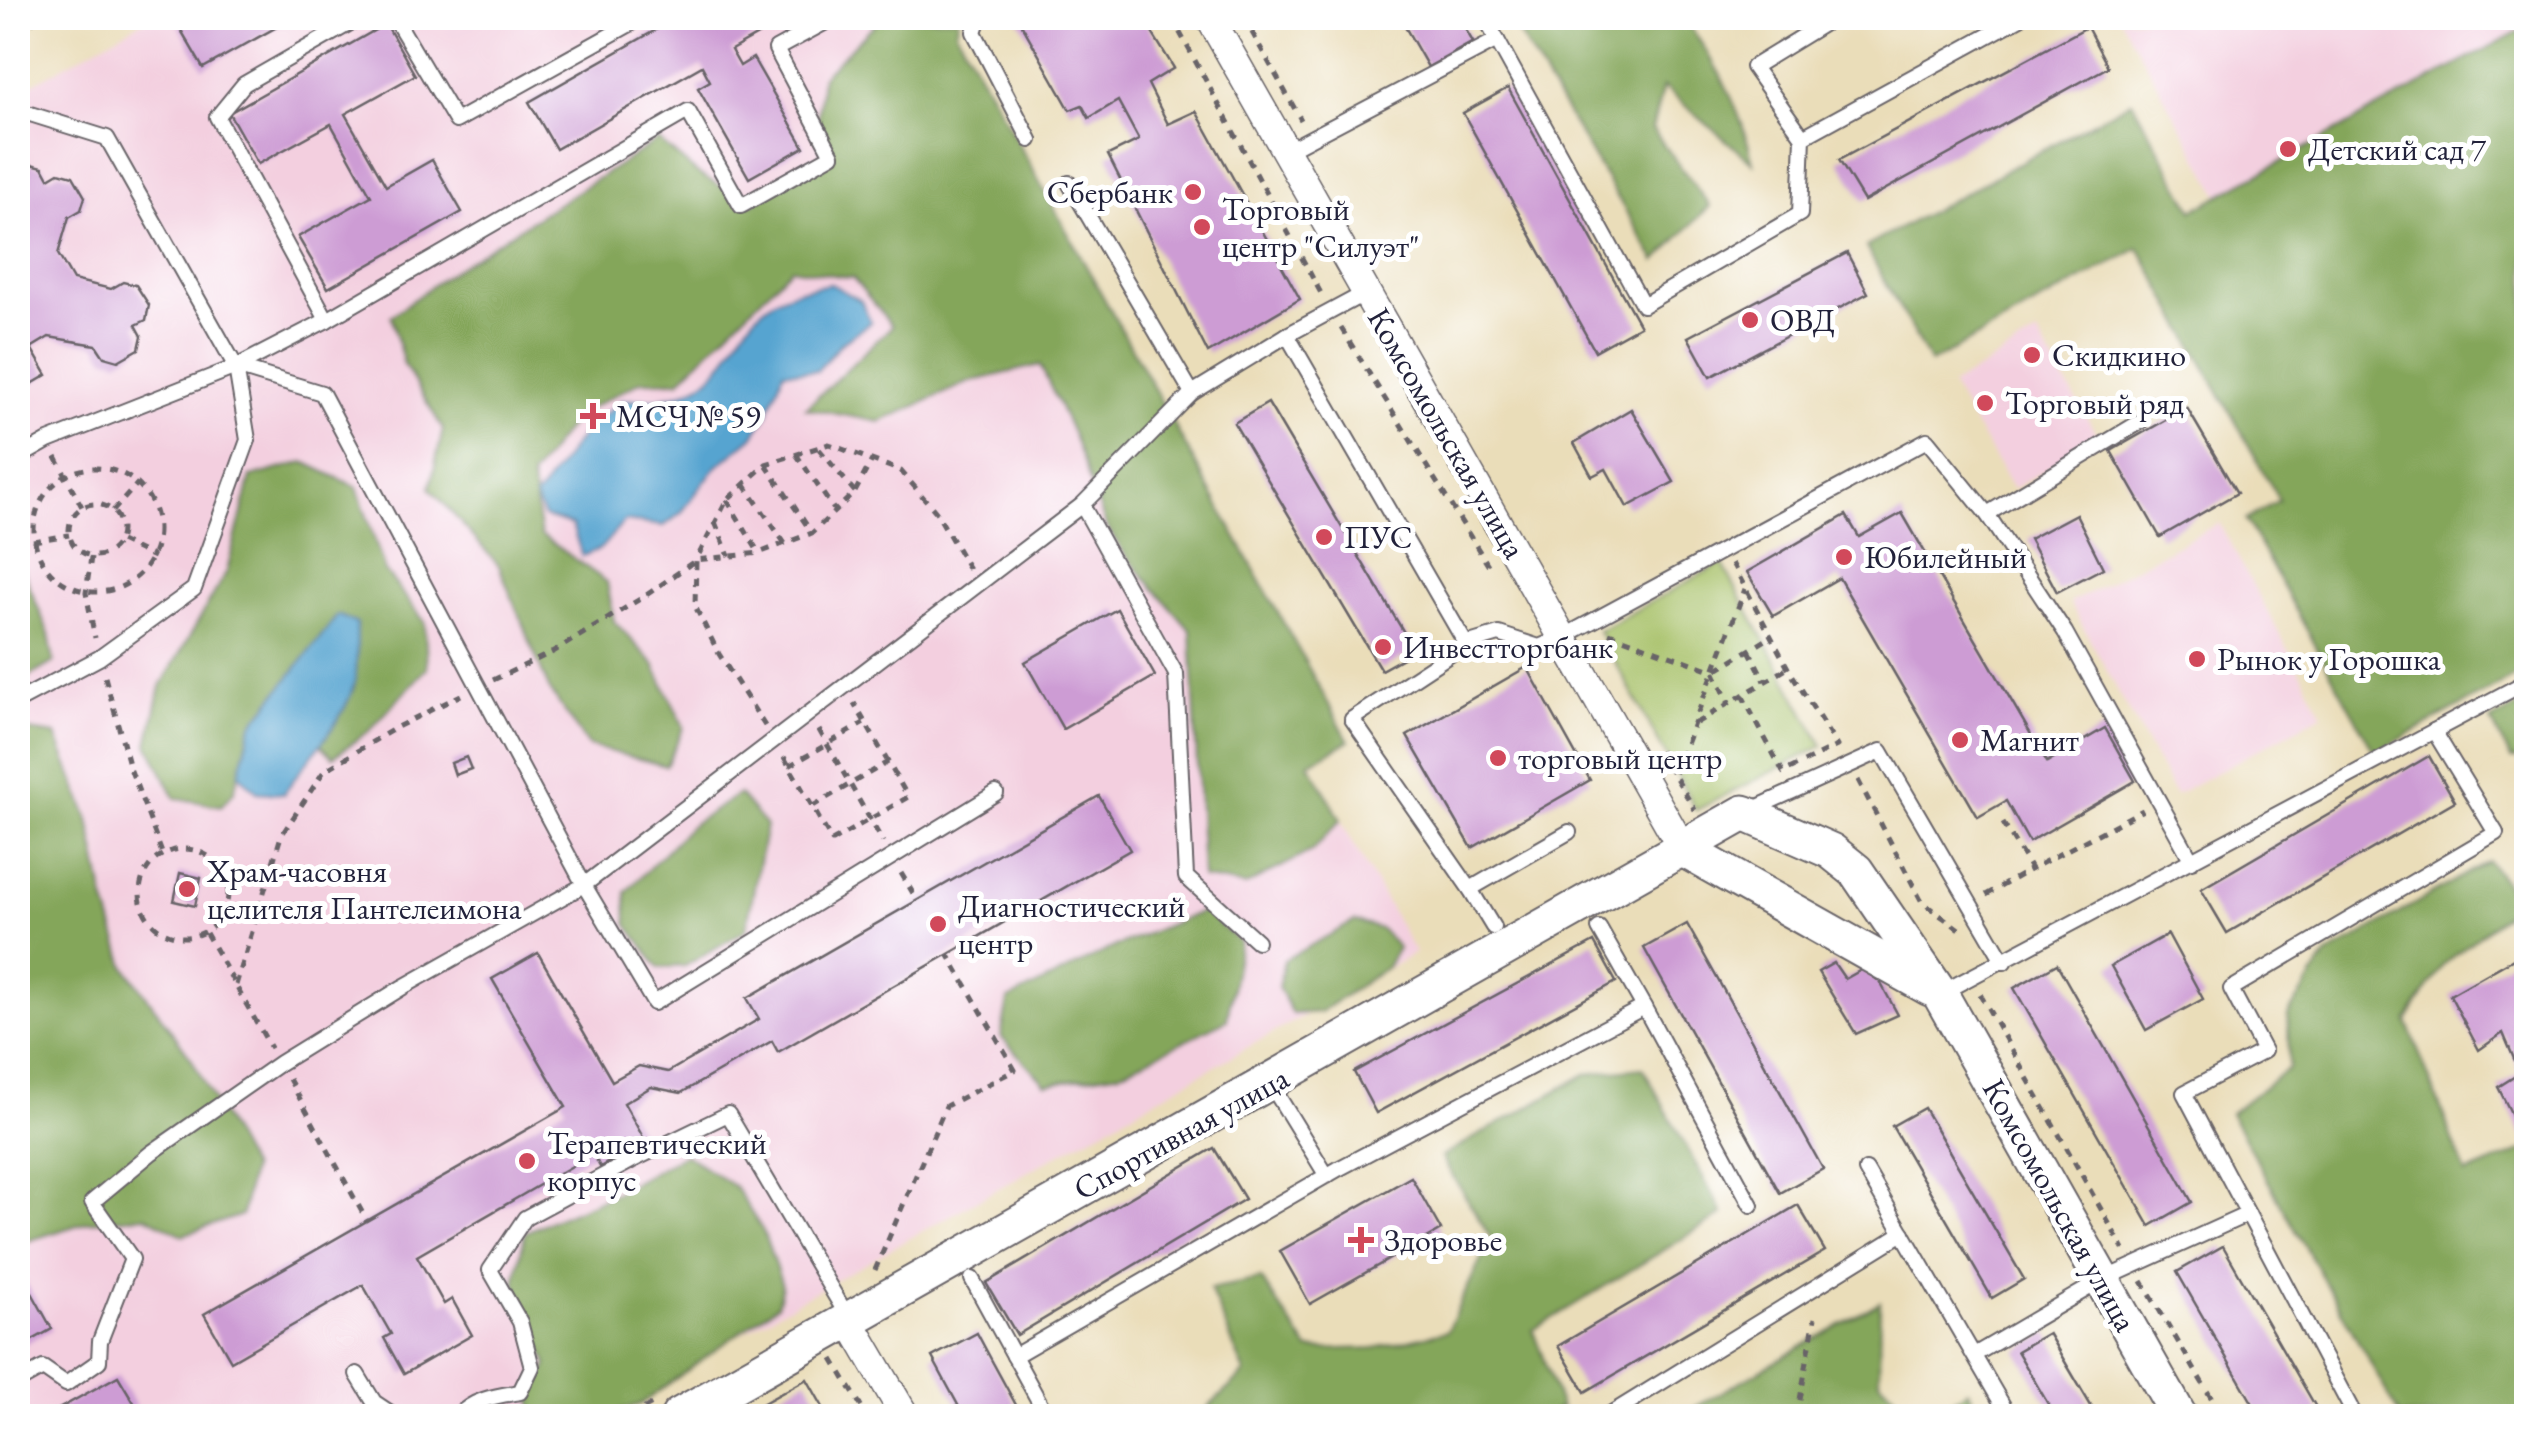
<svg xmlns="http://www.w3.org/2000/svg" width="2544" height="1434" font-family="'EB Garamond',serif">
	<rect width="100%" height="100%" fill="#fff"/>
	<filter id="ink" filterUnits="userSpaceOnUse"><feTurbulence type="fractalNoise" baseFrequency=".01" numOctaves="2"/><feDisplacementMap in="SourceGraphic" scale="20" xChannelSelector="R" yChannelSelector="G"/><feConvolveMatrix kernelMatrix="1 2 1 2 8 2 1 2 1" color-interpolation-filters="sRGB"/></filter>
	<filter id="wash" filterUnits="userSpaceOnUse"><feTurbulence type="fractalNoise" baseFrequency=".0048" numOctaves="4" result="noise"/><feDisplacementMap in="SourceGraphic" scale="40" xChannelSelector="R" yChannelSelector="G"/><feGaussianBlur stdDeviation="2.25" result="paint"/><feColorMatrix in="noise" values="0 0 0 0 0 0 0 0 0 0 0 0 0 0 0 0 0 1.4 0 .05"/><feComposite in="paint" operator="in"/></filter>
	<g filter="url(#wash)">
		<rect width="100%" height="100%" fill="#eaddb9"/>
		<g fill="#f3cfdf">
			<polygon points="148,18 959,18 956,31 1349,741 1309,764 1415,953 595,1416 250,1416 245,1406 230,1416 18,1416 18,92"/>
			<polygon points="2120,18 2526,18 2526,72 2237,226"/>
			<polygon points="2037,334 2099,438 2013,489 1951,386"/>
			<polygon points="2219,523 2323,714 2175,795 2070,603"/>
		</g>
		<polygon fill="#a5bf65" stroke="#647050" stroke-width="2.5" points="1722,563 1823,746 1696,810 1598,631"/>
		<g fill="#84a65a" stroke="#53644a" stroke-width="2.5">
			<polygon points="881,18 959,18 956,31 1349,741 1309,763 1341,820 1313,850 1245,886 1202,878 1191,631 1125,555 1106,526 1073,435 1040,365 969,382 880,422 806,408 892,326 853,278 791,268 679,381 641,381 576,416 531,477 541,535 607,582 614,621 654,664 684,727 666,766 588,746 549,689 499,566 430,488 443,429 404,365 391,316 452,271 658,140 698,174 753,203 821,163 822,139 817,123 822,76"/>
			<path d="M1509,18H1684C1718,66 1740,105 1753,163L1663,87L1652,129L1710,206L1656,261Z"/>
			<polygon points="2526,27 2526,670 2375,753 2246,520 2279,500 2139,248 1930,363 1866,247 2132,101 2193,210"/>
			<polygon points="304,462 357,487 385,571 425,622 427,668 369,731 333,757 321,745 354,687 357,625 338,615 252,725 234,792 221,806 175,798 148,744 161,686 227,571 251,477"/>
			<polygon points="18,558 49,634 54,662 18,683"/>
			<polygon points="2526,702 2526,759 2511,759 2491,721"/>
			<polygon points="22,730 56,735 89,819 105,899 125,966 191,1058 251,1169 242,1215 183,1235 145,1216 87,1222 18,1244 18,733"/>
			<polygon points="739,794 766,826 746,930 685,966 659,968 627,924 626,892 690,826"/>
			<polygon points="2488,861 2520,902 2442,966 2407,1021 2466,1174 2526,1149 2526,1416 2400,1416 2230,1113 2289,1068 2288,1015 2326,956"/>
			<polygon points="1203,911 1240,942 1227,1020 1121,1072 1046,1084 1001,1037 1008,1000 1112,948"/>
			<polygon points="1355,921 1381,929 1398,948 1387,967 1320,1012 1292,1014 1278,987 1284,960"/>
			<polygon points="1643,1068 1723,1214 1533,1330 1561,1408 1544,1416 1199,1416 1245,1373 1210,1289 1261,1279 1309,1350 1375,1348 1447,1331 1491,1238 1441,1157 1586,1074"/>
			<polygon points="685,1154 735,1187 763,1231 782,1285 777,1305 641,1404 603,1416 535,1416 531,1398 548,1365 515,1282 525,1232 613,1194"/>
			<polygon points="1880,1302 1879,1380 1917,1416 1680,1416"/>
			<polygon points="1968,1390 1983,1416 1928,1416"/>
		</g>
		<g fill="#57a4d0" stroke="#3c6386" stroke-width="2.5">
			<path d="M831,284L861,301L871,322L841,343L817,371H784L766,417L753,437L715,468L681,513L664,526L625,521L600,549L582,556L572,525L544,517L535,498L587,428L622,400C661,401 700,396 724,361C737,341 747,321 766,306C784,291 809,288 831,284Z"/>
			<path d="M338,615L357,624C356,644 359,669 353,688C341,726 305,760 284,794L257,792L239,774L252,725Z"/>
		</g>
		<g id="blocks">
			<g fill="#cd9cd4">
				<polygon points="192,18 293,18 203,68 178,25"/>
				<polygon points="677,18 788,18 731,50 740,66 753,58 804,147 749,178 698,88 710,81 702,66 556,149 529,102"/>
				<polygon points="1018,18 1143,18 1174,68 1148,84 1168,124 1196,111 1300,299 1208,353 1108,155 1139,140 1118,101 1089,118 1082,105 1070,110"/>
				<polygon points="1400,18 1459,18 1473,42 1428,67"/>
				<polygon points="386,24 415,75 345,114 386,186 432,160 462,212 328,288 298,237 371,196 331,124 258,164 229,113"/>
				<polygon points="2087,27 2108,67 1864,201 1839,160"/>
				<polygon points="1508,88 1640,326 1595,351 1463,113"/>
				<polygon points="31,164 43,167 49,178 59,172 73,176 85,197 81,210 69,217 58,254 73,280 111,289 123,282 136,285 149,305 146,320 136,325 142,336 139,349 118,361 104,357 96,345 49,337 31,348 47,375 18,392 18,171"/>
				<polygon points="1847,253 1868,293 1710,377 1688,337"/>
				<polygon points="1268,403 1415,651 1381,670 1234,423"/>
				<polygon points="2187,408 2237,493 2160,537 2111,451"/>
				<polygon points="1631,409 1674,482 1627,507 1606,469 1592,476 1574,443"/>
				<polygon points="1902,513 2047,762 2105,728 2135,781 2029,842 2006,801 1978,817 1839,578 1773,616 1747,572 1846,515 1859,537"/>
				<polygon points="2076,514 2103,568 2057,592 2029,539"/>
				<polygon points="1117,609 1155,676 1063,729 1025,662"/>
				<polygon points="1527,667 1590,780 1472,848 1407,736"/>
				<polygon points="2429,756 2455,801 2227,933 2201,889"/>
				<polygon points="466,757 471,769 455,775 451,763"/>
				<polygon points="1099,796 1130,850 778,1052 772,1041 681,1093 651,1087 624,1103 645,1141 600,1167 593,1154 417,1256 444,1304 452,1299 472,1335 404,1374 384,1338 391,1334 363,1285 231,1361 204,1314 566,1107 492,979 538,953 612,1081 639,1066 668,1072 759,1019 747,998"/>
				<polygon points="180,873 201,878 195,906 174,901"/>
				<polygon points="1687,924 1823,1169 1780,1193 1644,948"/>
				<polygon points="2168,934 2203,999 2146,1030 2111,966"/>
				<polygon points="1594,942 1616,982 1376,1113 1354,1072"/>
				<polygon points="2526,952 2526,1135 2523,1137 2498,1087 2520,1073 2503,1033 2479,1050 2450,995"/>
				<polygon points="1834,963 1845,979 1863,969 1880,982 1898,1015 1856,1034 1818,972"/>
				<polygon points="2057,964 2192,1202 2150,1226 2014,988"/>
				<polygon points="1924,1108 2024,1279 1992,1298 1892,1126"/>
				<polygon points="1214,1148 1245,1199 1017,1335 986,1283"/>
				<polygon points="1411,1177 1441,1230 1310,1304 1280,1251"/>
				<polygon points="1798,1205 1825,1251 1585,1392 1558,1346"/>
				<polygon points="2223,1246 2246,1286 2321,1416 2260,1416 2177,1272"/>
				<polygon points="26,1282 52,1329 18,1348 18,1287"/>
				<polygon points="977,1333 992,1361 1022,1416 964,1416 932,1357"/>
				<polygon points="2048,1333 2097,1416 2055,1416 2017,1351"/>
				<polygon points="118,1376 136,1406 117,1416 46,1416"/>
				<polygon points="807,1379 828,1416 740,1416"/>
			</g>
		</g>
	</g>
	<g filter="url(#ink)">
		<use href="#blocks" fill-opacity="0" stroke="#686367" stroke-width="2.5"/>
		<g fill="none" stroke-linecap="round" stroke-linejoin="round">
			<defs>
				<g id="service">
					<polyline points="402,18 396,20 456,121 641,18"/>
					<polyline points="979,18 974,32 1030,140"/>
					<polyline points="1485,18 1497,40"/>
					<polyline points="18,118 27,113 107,138 236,367 248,440 194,589 99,658 18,701"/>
					<polyline points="1803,137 1753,67 1833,18"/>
					<polyline points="1286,151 1497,40 1643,305 1800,214 1803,137 2020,18"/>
					<polyline points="1069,183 1192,393 1287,335"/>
					<polyline points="1367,292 1287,335 1466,644 1499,634 1539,647 1563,637 1927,440 1987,514 2065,632 2192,861"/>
					<polyline points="327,320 217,117 244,84 359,18"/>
					<polyline points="236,367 327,320 688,111 741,206 832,155 776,49 833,18"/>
					<polyline points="18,458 48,441 236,367 322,393 584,885 654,1003 996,793"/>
					<polyline points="1082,505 1176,674 1186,877 1257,941"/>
					<polyline points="1987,514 2140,422"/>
					<polyline points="1466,644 1352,719 1470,889 1493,927"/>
					<polyline points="1749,811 1881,751 2004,962"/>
					<polyline points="1470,889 1569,832"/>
					<polyline points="1599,928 1644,1007"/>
					<polyline points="1941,993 2526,682"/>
					<polyline points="1270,1083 1327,1176"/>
					<polyline points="1866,1170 2009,1416"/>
					<polyline points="972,1279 1047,1416"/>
					<polyline points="1974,1355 2102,1280 2248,1214"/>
					<polyline points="1014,1356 1338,1169 1644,1007 1751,1205"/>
					<polyline points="357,1374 374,1402 395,1416"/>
					<polyline points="18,1382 43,1368 66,1384 99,1361 100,1341 132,1259 92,1202 151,1153 280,1063 403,987 584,885 1082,505 1192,393"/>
					<path d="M458,1416C475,1398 497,1396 520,1392L532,1367L520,1322L490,1270L525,1218L631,1161L728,1114L849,1319"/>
					<polyline points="1607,1416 1903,1233"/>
					<polyline points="2355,1416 2184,1093 2264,1051 2231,989 2496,833 2434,731"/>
				</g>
				<g id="minor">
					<polyline points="1210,18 1683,849"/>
					<polyline points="849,1320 905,1416"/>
				</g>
				<g id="tertiary">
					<polyline points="1683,849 1930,988"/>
					<polyline points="679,1416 1744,813 1831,851 1856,871 1940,994 2179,1416"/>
				</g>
			</defs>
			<use href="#service" stroke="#686367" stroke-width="18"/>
			<use href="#minor" stroke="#686367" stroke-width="31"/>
			<use href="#tertiary" stroke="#686367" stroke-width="39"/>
			<g stroke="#686367" stroke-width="5" stroke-dasharray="8 8" stroke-linecap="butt">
				<polyline points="1172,18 1323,297"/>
				<polyline points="1244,18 1301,120"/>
				<polyline points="18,30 41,18"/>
				<polyline points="1341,328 1488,565"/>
				<polyline points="819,449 855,492"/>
				<polyline points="796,454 835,511"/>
				<polyline points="56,457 82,507"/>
				<polyline points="766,465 812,533"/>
				<circle cx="96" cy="530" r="62"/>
				<polyline points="744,484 786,545"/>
				<polyline points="727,500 759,553"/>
				<circle cx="95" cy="530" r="26"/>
				<polyline points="113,511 138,483"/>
				<polyline points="715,522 729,556"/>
				<polyline points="33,541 69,535"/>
				<polyline points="120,541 154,557"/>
				<polyline points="91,557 86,593 95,638"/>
				<polyline points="1732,563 1788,668 1837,746 1781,773"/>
				<polyline points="1609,633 1714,671 1729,703"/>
				<polyline points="1749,650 1765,681"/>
				<polyline points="1717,669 1771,637"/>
				<polyline points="105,677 130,768 162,853"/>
				<polyline points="493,680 553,652 645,596 696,560 759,553 812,533 855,492 872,460"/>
				<polyline points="1742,695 1783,772"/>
				<polyline points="1696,723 1788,668"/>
				<polyline points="765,726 719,654 695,606 696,560 727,500 766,464 829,444 901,471 936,512 969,569"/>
				<polyline points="819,730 883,842"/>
				<polyline points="1660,751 1695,810"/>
				<polyline points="784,757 832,841 908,797 854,703"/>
				<polyline points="789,766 864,723"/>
				<polyline points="1675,773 1745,589"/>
				<polyline points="1858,780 1922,902 1963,932"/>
				<polyline points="813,806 888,762"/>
				<polyline points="2003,823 2031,869 2143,810"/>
				<circle cx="184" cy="893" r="44"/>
				<polyline points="901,873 917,900"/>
				<polyline points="1986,895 2031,869"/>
				<polyline points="206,933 271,1048"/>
				<polyline points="236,985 281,836 324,771 397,727 461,695"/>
				<polyline points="1980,994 2124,1250"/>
				<polyline points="289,1079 367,1221"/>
				<polyline points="875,1270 946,1106 1015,1070 948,954"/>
				<polyline points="2142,1281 2222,1416"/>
				<polyline points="833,1359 867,1416"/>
				<polyline points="630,1416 652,1404"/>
				<polyline points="1797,1416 1815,1318"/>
			</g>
			<use href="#service" stroke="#fff" stroke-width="14"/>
			<use href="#minor" stroke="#fff" stroke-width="28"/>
			<use href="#tertiary" stroke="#fff" stroke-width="35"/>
		</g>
	</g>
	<g fill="#d1495b" stroke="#fff" stroke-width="4">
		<circle cx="2288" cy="149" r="10"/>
		<circle cx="1193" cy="192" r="10"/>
		<circle cx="1202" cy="227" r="10"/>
		<circle cx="1750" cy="320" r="10"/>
		<circle cx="2032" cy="355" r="10"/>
		<circle cx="1985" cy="403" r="10"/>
		<path d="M588 401h10v10h10v10h-10v10h-10v-10h-10v-10h10z"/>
		<circle cx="1324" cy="537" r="10"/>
		<circle cx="1844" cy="557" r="10"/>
		<circle cx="1383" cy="647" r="10"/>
		<circle cx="2197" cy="659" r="10"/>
		<circle cx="1960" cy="740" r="10"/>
		<circle cx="1498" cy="758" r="10"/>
		<circle cx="187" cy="889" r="10"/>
		<circle cx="938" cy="924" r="10"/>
		<circle cx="527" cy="1161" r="10"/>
		<path d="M1356 1225h10v10h10v10h-10v10h-10v-10h-10v-10h10z"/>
	</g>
	<g text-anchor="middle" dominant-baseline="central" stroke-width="10" stroke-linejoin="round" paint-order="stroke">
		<g font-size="32" fill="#22223b" stroke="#fff" text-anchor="start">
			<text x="2308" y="149">Детский сад 7</text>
			<text x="1173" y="192" text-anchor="end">Сбербанк</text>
			<text x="1222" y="209">Торговый<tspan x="1222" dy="37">центр "Силуэт"</tspan></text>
			<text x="1770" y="320">ОВД</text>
			<text x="2052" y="355">Скидкино</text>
			<text x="2005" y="403">Торговый ряд</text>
			<text x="616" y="416">МСЧ № 59</text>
			<text x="1344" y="537">ПУС</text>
			<text x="1864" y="557">Юбилейный</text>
			<text x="1403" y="647">Инвестторгбанк</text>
			<text x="2217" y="659">Рынок у Горошка</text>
			<text x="1980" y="740">Магнит</text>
			<text x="1518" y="758">торговый центр</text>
			<text x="207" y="871">Храм-часовня<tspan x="207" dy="37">целителя Пантелеимона</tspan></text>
			<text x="958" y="906">Диагностический<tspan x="958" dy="37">центр</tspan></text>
			<text x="547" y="1143">Терапевтический<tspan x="547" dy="37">корпус</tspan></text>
			<text x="1384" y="1240">Здоровье</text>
		</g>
		<g font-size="32" fill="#22223b" stroke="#fff">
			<text transform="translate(1447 433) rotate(60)">Комсомольская улица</text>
			<text transform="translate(1181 1133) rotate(-29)">Спортивная улица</text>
			<text transform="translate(2060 1205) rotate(61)">Комсомольская улица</text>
		</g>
	</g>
	<rect width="2544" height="1434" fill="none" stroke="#fff" stroke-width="60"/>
</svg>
